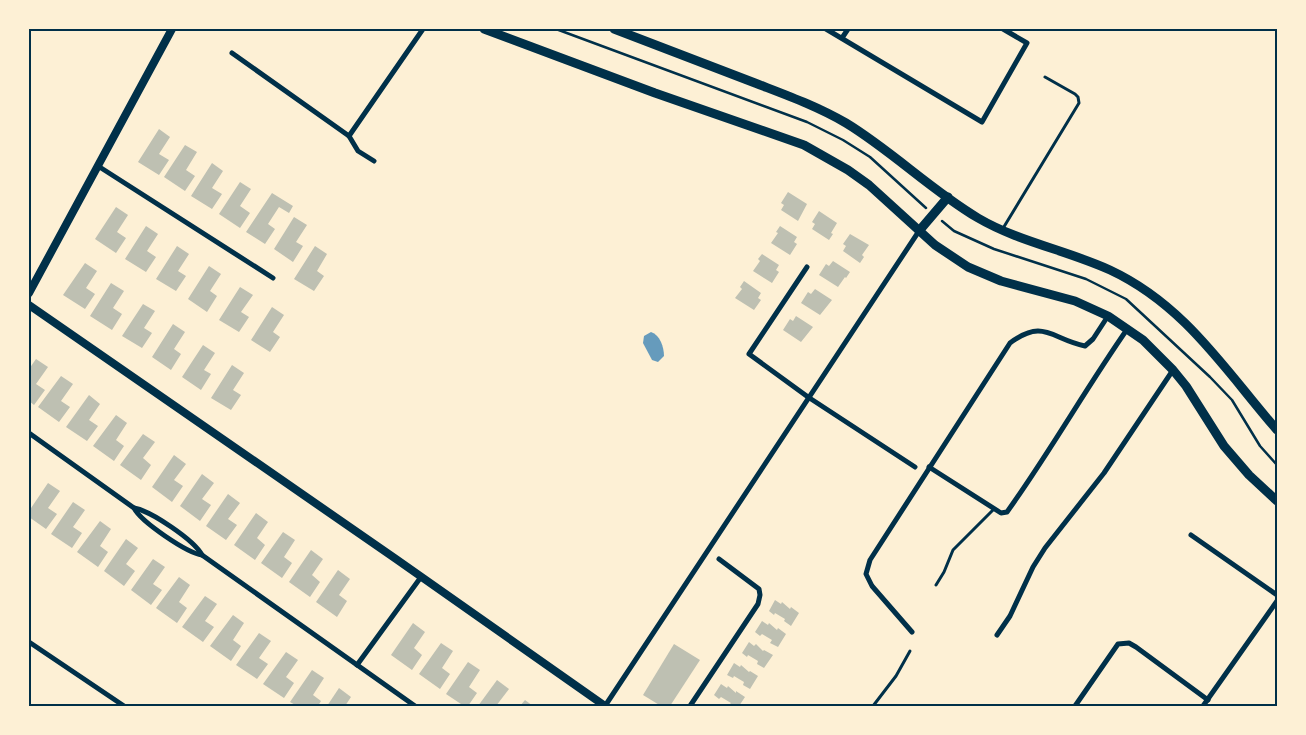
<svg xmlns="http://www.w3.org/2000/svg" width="1306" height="735" font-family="'Roboto Condensed',sans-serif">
	<rect width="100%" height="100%" fill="#fdf0d5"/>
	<path fill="#669bbc" d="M651,332C660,335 664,347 664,356L658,362L652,360L643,343L644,336Z"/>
	<g fill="#bec0b2">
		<polygon points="159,129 170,137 159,154 169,160 159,175 138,162"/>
		<polygon points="185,145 197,152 186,170 195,176 185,191 164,177"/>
		<polygon points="212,163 223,171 212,188 222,194 212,209 191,196"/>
		<polygon points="240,182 251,189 240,206 250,213 240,228 219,214"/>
		<polygon points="788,192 807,204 798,221 781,210 784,205 781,203"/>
		<polygon points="272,193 293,206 289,213 279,207 268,224 275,229 265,244 246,232"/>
		<polygon points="116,207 128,215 117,232 126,238 116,253 95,239"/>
		<polygon points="819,211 837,223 831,233 833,234 829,240 812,229 815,224 812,222"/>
		<polygon points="294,217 307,225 296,242 303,246 293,262 274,249"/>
		<polygon points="146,226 158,234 147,251 156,257 146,272 125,259"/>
		<polygon points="780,226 797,237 794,242 797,244 790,255 771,243 778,233 776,232"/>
		<polygon points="850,234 869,245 862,255 864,257 860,263 843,251 846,246 843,244"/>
		<polygon points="177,246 189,254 178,271 186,276 176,291 156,279"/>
		<polygon points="315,246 327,254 317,271 324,276 314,291 294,279"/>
		<polygon points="762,254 779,265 776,270 779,272 772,283 753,271 760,261 758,259"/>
		<polygon points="833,261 850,272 846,278 845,277 838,287 819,275 826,264 829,266"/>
		<polygon points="85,263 97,271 86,288 95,294 85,309 63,295"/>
		<polygon points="209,266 221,274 210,291 217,296 207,312 188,299"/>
		<polygon points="744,281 761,293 758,298 761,300 754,310 735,298 742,289 740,287"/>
		<polygon points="111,283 124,291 113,308 122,314 112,330 90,316"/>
		<polygon points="240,287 253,295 241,312 249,317 239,332 219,320"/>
		<polygon points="815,289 832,300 820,315 801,303 808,292 811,294"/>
		<polygon points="143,304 155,311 144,328 152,333 142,348 122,336"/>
		<polygon points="272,307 284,315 273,332 280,337 270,352 251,340"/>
		<polygon points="796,316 813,327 801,342 783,330 790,319 793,321"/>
		<polygon points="173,324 185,332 174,349 181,354 171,370 152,357"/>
		<polygon points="203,345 215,353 204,370 211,374 201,390 182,377"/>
		<polygon points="36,359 48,367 36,384 45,390 34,405 29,401 29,369"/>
		<polygon points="232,365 244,373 233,390 241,395 231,410 211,398"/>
		<polygon points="61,376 73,384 61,401 70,407 59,422 38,407"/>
		<polygon points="89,395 100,404 89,420 98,426 87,441 66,427"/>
		<polygon points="116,415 127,423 116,440 124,446 114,461 93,446"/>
		<polygon points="143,434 155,442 143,458 151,465 141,480 120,465"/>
		<polygon points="174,455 186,464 174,480 183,486 172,502 152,487"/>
		<polygon points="202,474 214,483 202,499 211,505 200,521 180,506"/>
		<polygon points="48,483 60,491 48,508 57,514 46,529 29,517 29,511"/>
		<polygon points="228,494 240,503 228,519 237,525 226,540 206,526"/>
		<polygon points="73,502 85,510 73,527 82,533 72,548 51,534"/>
		<polygon points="256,513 268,522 257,538 265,545 255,560 234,545"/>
		<polygon points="100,521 111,529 100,546 108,552 98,567 77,552"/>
		<polygon points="283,532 295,540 284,557 292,563 282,578 261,563"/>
		<polygon points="126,539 138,548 126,564 135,571 124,586 104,571"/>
		<polygon points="311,550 323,559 312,575 320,582 310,597 289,582"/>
		<polygon points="153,559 165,567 153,584 162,590 151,605 131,590"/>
		<polygon points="338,570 350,579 339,595 347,601 337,617 316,602"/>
		<polygon points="179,577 190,585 179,602 187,608 177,623 156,608"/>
		<polygon points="205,596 217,604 205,621 214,627 203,642 182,627"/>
		<polygon points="775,600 781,604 782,602 790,609 791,607 799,613 791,626 784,621 785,619 775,613 774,615 769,611"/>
		<polygon points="233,615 244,623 233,640 241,646 231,661 210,646"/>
		<polygon points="762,621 768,625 769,623 777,630 778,628 786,634 778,647 770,643 772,640 762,634 760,636 755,632"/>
		<polygon points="413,623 425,632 414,648 422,655 412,670 391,655"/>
		<polygon points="259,633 271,641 259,658 268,664 257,679 236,665"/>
		<polygon points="749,642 754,646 756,644 763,651 764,650 773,655 764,668 757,664 758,661 748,655 747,657 742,653"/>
		<polygon points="441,643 453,651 442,668 450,674 440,689 419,674"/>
		<polygon points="674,644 700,660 670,706 661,706 643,695"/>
		<polygon points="286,652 298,660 286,677 294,683 284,698 263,684"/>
		<polygon points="468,662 480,670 469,687 477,693 468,706 464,706 446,694"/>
		<polygon points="734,663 740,667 741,665 749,672 750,671 758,676 750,689 743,685 744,682 734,676 733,678 727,675"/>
		<polygon points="312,670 324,678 313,695 321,701 318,706 297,706 290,702"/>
		<polygon points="497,680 509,689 496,706 478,706"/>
		<polygon points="721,684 727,688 728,686 736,693 736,691 745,697 739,706 730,706 729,705 731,703 721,697 719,699 714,695"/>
		<polygon points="339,688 351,697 345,706 327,706"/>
		<polygon points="525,700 533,706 520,706"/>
	</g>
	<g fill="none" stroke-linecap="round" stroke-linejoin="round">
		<g stroke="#003049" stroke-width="2.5">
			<polyline points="556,29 807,122 843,140 870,157 926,208"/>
			<polyline points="942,221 954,231 994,249 1086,279 1126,299 1210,377 1232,400 1260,446 1277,465"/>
		</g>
		<g stroke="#003049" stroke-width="3">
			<polyline points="1002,230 1079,103 1078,97 1075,94 1045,77"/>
			<polyline points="936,585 944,572 953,550 994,509"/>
			<polyline points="873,706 896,676 910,651"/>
		</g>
		<g stroke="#003049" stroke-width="5">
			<polyline points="826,29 982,122 1027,43 1003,29"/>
			<polyline points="842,38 848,29"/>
			<polyline points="232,53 349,136 358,151 374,161"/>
			<polyline points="349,136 423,29"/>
			<polyline points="98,166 273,278"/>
			<polyline points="807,267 749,354 808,397 915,467"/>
			<path d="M29,433L134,508C151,511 194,540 202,555L415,706"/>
			<path d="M929,467L1001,513L1007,512C1050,452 1086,388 1128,328"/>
			<path d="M134,508C141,522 187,553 202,555"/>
			<polyline points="1191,535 1277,595"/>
			<path d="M912,632L872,586L866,574L870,560L1010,343C1044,318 1051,339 1085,346L1093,339L1108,316"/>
			<polyline points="997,635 1010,616 1033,567 1045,548 1104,473 1173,370"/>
			<polyline points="29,642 124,706"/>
			<polyline points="357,665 421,577"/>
			<polyline points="605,706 919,231"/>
			<polyline points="690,706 758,604 760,595 759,589 719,559"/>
			<polyline points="1075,706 1118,644 1129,643 1136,647 1208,700"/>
			<polyline points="1203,706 1277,601"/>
		</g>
		<g stroke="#003049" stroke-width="8">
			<polyline points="29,293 172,29"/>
			<polyline points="29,305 396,559 605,706"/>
		</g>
		<g stroke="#003049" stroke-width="9">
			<polyline points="484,29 655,93 804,145 848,170 869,185 935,245 968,267 1001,281 1075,301 1108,316 1143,340 1173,370 1186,386 1224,446 1249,475 1277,501"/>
			<path d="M614,29C661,47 708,65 755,83C786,95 817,106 846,123C892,151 931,190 978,218C1019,242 1066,250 1110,270C1185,305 1225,370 1277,430"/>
			<polyline points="919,231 948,197"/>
		</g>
	</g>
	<rect width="1306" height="735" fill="none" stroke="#fdf0d5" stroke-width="60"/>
	<rect x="30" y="30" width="1246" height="675" fill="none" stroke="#003049" stroke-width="2"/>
</svg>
